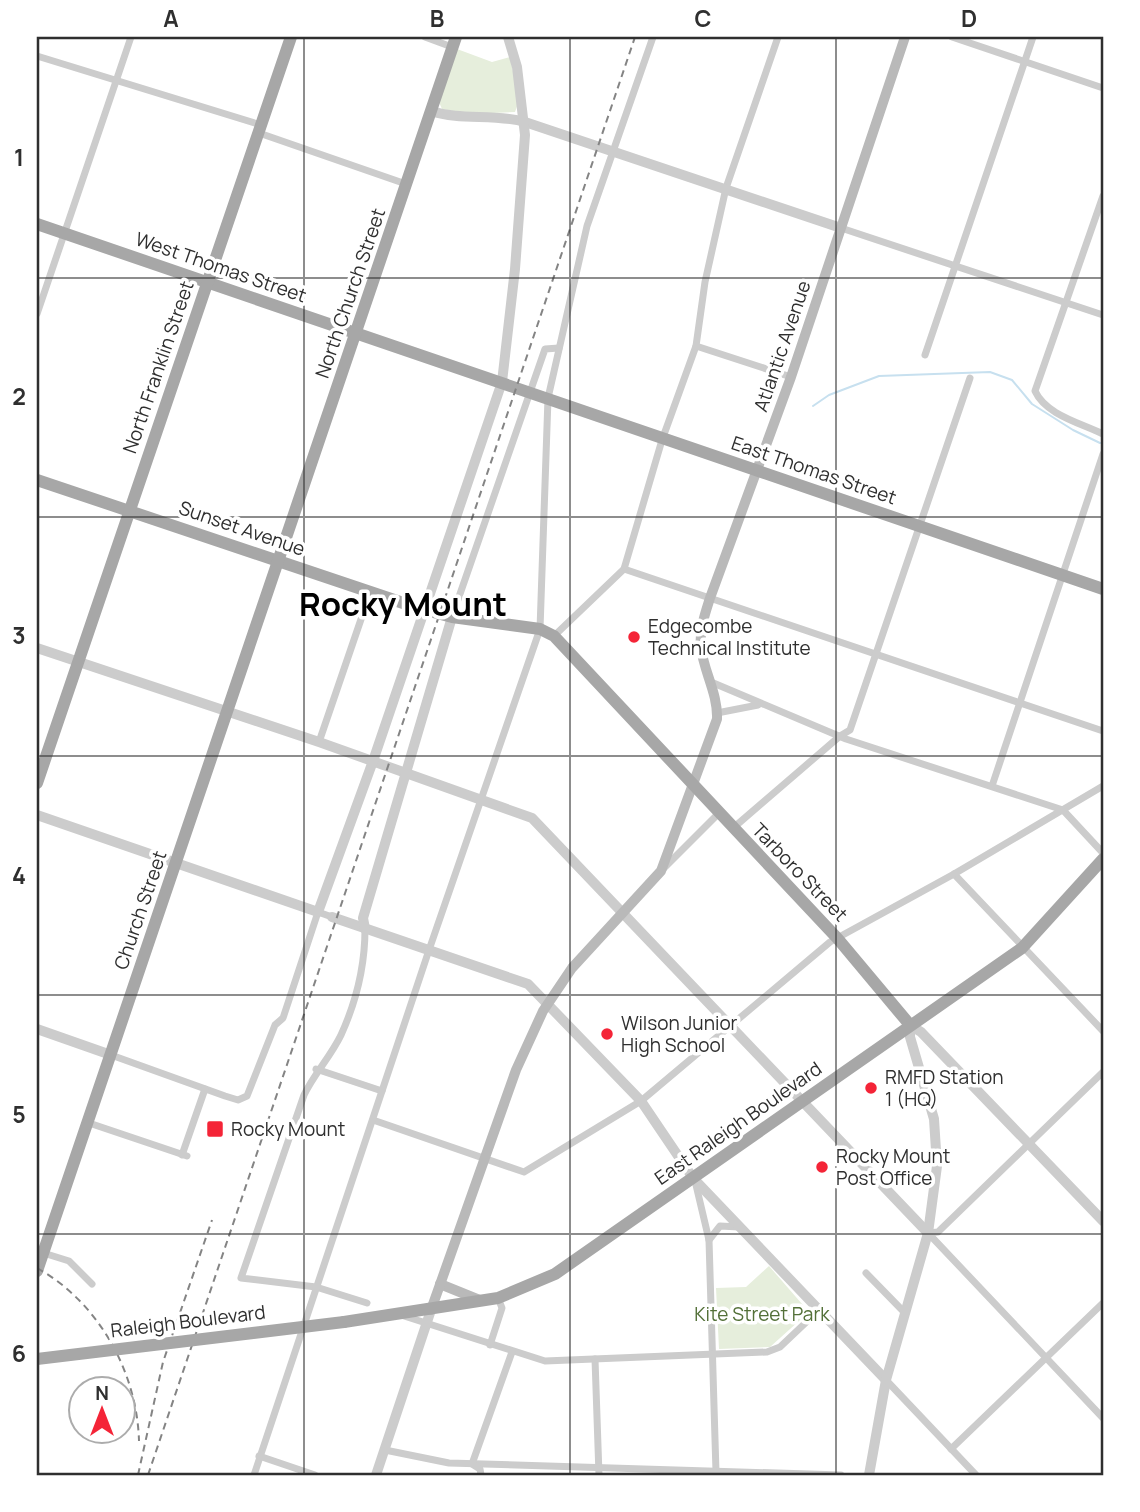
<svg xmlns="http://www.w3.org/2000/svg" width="1140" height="1512" font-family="Manrope,sans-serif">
	<rect width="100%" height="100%" fill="#fff"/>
	<g fill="#e6eedc">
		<polygon points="457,49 492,62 510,57 519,101 515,112 469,114 442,109 439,102"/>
		<polygon points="769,1266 809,1312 770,1347 719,1349 716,1288 746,1287"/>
	</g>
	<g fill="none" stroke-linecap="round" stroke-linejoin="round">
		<polyline stroke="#c7e0ef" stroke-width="2" points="813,406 829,395 879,376 990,372 1012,380 1032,404 1073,430 1100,443"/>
		<g stroke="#ccc" stroke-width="7">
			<polyline points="425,37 452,47"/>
			<polyline points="952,37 1103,88"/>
			<polyline points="37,56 261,125"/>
			<polyline points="259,133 406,184"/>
			<path d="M1103,196L1035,391C1046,415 1081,423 1103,434"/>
			<polyline points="841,228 1103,315"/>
			<polyline points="37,314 131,37"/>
			<polyline points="696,346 791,377"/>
			<polyline points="925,355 1033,37"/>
			<polyline points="624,569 662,440 696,346 705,282 726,188 778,37"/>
			<polyline points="452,617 545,349 559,348"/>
			<polyline points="554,636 624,569 1103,731"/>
			<polyline points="711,682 846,739 1063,810 1103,853"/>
			<polyline points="717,713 758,705"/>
			<polyline points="319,742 370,593"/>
			<polyline points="992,786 1103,454"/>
			<polyline points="732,829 840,736 850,730 970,378"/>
			<polyline points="664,868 718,814"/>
			<polyline points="954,874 1103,1031"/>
			<path d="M365,929C365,964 356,1002 341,1035C331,1056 314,1074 304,1095L241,1278L316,1287L367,1303"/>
			<polyline points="111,1055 225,1096 238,1100 247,1096 275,1025 283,1018 318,912 332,917"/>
			<polyline points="316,1069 382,1091"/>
			<polyline points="373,1120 524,1172 641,1101 830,942 954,874 1103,786"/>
			<polyline points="89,1123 187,1156"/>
			<polyline points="182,1155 205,1089"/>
			<polyline points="696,1185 709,1240 716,1472"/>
			<polyline points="928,1233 1103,1418"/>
			<polyline points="928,1233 938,1232 1103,1072"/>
			<polyline points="709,1240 720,1226 739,1227"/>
			<polyline points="37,1251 69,1261 92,1284"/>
			<polyline points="866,1273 904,1312"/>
			<polyline points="401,1315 545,1361 767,1352 780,1347 818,1311"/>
			<polyline points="490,1345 502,1308 498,1298"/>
			<polyline points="595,1359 599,1475"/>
			<polyline points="886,1380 976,1475"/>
			<polyline points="951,1449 1103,1303"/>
			<polyline points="385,1450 449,1463 841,1475"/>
			<polyline points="259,1456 315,1475"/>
			<polyline points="254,1475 429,950 540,629 548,398 587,226 653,37"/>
			<polyline points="481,1475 480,1469 472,1464 512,1352"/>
		</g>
		<g stroke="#ccc" stroke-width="10">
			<path d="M431,111C462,121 493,113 525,122L841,228"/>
			<polyline points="37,648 319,742 532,818 928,1233"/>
			<polyline points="37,815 318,912 373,761 502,382 515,269 525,135 517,67 508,37"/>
			<polyline points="332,917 528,984 641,1101 693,1178 886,1380"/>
			<polyline points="365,929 363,918 452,617"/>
			<polyline points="37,1029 111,1055"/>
			<polyline points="376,1475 431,1310"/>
			<polyline points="869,1475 886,1380 928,1233 937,1166 934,1119 910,1037 910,1025 921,1032 1103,1221"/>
		</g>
		<g stroke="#b9b9b9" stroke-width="10">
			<polyline points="440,1284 482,1301"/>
			<path d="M431,1310L516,1070L543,1011L572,968L661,871L717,719C718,694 704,672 701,648C699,630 705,614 710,598L791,377L905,37"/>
		</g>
		<g stroke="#a7a7a7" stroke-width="12">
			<polyline points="37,224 1103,589"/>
			<polyline points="37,480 415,607 452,617 540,629 554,636 838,939 910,1025"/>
			<polyline points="37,783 291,37"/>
			<polyline points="37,1271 456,37"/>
			<polyline points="344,1322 498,1298 555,1274 1022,948 1103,859"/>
		</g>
		<g stroke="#848484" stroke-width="2" stroke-dasharray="7 5" stroke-linecap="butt">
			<path d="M37,1268C98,1302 137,1371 139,1441"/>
			<polyline points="138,1475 163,1362 212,1220"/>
			<polyline points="148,1475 635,37"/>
		</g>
		<polyline stroke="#a7a7a7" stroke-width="12" points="37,1359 344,1322"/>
	</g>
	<path fill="none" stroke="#2f2f2f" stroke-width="2" stroke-opacity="0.55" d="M304,37V1475M570,37V1475M836,37V1475M37,278H1103M37,517H1103M37,756H1103M37,995H1103M37,1234H1103"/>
	<g fill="#f42437" stroke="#fff" stroke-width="2.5">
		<circle cx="634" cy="637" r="7"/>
		<circle cx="607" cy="1034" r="7"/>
		<circle cx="871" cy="1088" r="7"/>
		<rect x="206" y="1120" width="18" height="18" rx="3.5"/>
		<circle cx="822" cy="1167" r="7"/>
	</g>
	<g text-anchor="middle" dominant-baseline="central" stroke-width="7" stroke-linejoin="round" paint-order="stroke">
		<g font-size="19" fill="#2f2f2f" stroke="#fff">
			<text transform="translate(221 267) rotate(19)">West Thomas Street</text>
			<text transform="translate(350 293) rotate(-71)">North Church Street</text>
			<text transform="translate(782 346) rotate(-71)">Atlantic Avenue</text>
			<text transform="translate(158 367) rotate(-71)">North Franklin Street</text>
			<text transform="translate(814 470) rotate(19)">East Thomas Street</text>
			<text transform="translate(242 528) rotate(19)">Sunset Avenue</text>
			<text transform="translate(800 872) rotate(46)">Tarboro Street</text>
			<text transform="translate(140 910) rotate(-71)">Church Street</text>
			<text transform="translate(738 1123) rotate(-35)">East Raleigh Boulevard</text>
			<text transform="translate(188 1321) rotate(-7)">Raleigh Boulevard</text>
		</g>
		<g font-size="19" fill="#2f2f2f" stroke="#fff" text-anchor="start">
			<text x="648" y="626">Edgecombe<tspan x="648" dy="22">Technical Institute</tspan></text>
			<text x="621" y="1023">Wilson Junior<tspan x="621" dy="22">High School</tspan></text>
			<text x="885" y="1077">RMFD Station<tspan x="885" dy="22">1 (HQ)</tspan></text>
			<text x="231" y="1129">Rocky Mount</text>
			<text x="836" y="1156">Rocky Mount<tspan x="836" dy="22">Post Office</tspan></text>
		</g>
		<g font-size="19" fill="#537038" stroke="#fff">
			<text x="762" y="1314">Kite Street Park</text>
		</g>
		<g font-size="33" font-weight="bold" fill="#000" stroke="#fff">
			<text x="403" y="603">Rocky Mount</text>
		</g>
	</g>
	<rect width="1140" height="1512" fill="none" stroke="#ffffff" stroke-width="77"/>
	<g transform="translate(102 1410)"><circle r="33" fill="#ffffff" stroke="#acacac" stroke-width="2"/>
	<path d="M0-5L12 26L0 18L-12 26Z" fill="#f42437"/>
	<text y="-10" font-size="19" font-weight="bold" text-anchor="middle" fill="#2f2f2f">N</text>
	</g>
	<rect x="38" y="38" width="1064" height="1436" fill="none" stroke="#2f2f2f" stroke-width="2.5"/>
	<g font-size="23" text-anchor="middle" font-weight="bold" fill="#2f2f2f">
		<text x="171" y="27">A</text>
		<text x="437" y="27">B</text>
		<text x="703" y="27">C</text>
		<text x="969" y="27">D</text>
		<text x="19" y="166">1</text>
		<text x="19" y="405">2</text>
		<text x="19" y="644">3</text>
		<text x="19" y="884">4</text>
		<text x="19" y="1123">5</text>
		<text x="19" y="1362">6</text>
	</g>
</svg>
